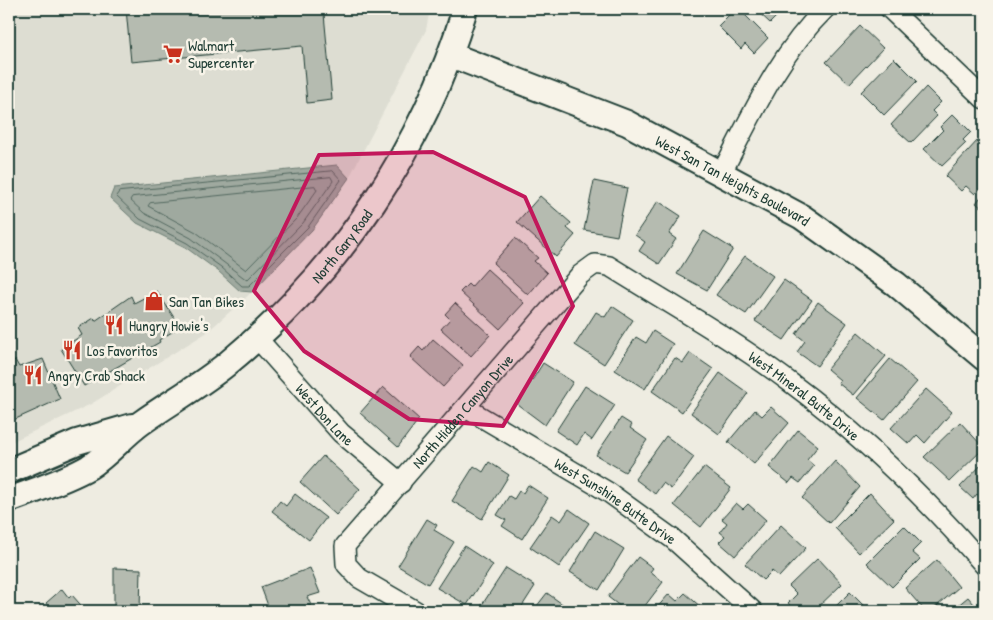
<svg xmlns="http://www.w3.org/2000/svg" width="993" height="620" font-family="'Patrick Hand',sans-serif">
	<rect width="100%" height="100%" fill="#eeece1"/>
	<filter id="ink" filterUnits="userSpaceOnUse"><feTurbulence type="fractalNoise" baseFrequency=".02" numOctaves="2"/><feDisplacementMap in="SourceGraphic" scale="10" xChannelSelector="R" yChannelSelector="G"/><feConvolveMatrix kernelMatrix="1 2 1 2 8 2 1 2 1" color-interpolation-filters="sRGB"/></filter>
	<g filter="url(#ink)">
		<polygon fill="#ddddd2" points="9,9 430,9 426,30 349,178 312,230 252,292 206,333 91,404 9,443"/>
		<polygon fill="#9fa99f" stroke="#6c7e74" points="337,165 349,178 312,230 252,292 240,291 218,271 185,247 137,223 110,198 114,188"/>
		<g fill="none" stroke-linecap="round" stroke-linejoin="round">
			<g stroke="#52685f" stroke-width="1">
				<polygon points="333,171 341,180 308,227 249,286 242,286 221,267 187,243 140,219 116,196 119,192"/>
				<polygon points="331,177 333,181 303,223 247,280 191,238 144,213 130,200 132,197"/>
				<polygon points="315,186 317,190 297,218 246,270 196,232 148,206 150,203"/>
			</g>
		</g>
		<g fill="#b5bbb0" stroke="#1f3d34">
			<polygon points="126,9 356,9 356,11 324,14 332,100 307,103 302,46 131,62"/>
			<polygon points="735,9 739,9 768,38 754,53 745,44 741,49 718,26"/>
			<polygon points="755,9 789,9 783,16 780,13 770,23"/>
			<polygon points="860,26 883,48 849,84 826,62"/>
			<polygon points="894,58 917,81 884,115 861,92"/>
			<polygon points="926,87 941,102 932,111 937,116 911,143 891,125"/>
			<polygon points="953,114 971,132 963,140 966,143 942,166 924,149 943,130 940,127"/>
			<polygon points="978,140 984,146 984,184 975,194 966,186 961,191 945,176"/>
			<polygon points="594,181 627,188 617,236 584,230"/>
			<polygon points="984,193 984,210 976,203"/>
			<polygon points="540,196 571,223 567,228 575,235 556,257 517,222"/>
			<polygon points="658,201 681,216 669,234 676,239 659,264 639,251 645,242 635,235"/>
			<polygon points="704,231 733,249 707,290 677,274"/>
			<polygon points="515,238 538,258 534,261 547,273 528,295 493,263"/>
			<polygon points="745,256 773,276 746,314 716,295"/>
			<polygon points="487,269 524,303 500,329 460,292 468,284 471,287"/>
			<polygon points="784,280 812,300 784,340 755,321"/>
			<polygon points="157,291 180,327 159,340 160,342 84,386 61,349 82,335 78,328 94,318 95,321 131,296 134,303"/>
			<polygon points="818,302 847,323 817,366 797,352 805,341 796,334"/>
			<polygon points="455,303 490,335 471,356 441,329 450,319 445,314"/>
			<polygon points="612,306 633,320 604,364 575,345 596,312 605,317"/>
			<polygon points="653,331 673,344 645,389 615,370 636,337 646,343"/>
			<polygon points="858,332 886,356 853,395 838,383 840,380 827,369"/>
			<polygon points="433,339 463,365 443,387 410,357 419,347 423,351"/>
			<polygon points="690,353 713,369 682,412 652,391 675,358 683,363"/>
			<polygon points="43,359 60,399 9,422 9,363 15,360 19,367"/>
			<polygon points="890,359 917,382 884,420 857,398"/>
			<polygon points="543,363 573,382 545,425 517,404"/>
			<polygon points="720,373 748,393 719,434 691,413"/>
			<polygon points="585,386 615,405 592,440 584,434 577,445 556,431"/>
			<polygon points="383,387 419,419 398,447 360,413"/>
			<polygon points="926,389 952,412 925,443 917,435 909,444 891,428"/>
			<polygon points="771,407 789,423 754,464 728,442 755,410 762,416"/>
			<polygon points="621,418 632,425 630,428 647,440 625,472 596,455"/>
			<polygon points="960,422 984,448 950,481 924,457"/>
			<polygon points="798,430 818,446 807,460 814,466 800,483 793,478 789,483 769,467"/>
			<polygon points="666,436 694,457 671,489 663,483 655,494 635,479"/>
			<polygon points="323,456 360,489 336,515 300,482"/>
			<polygon points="835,461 860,487 829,523 802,498"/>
			<polygon points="489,462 509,475 482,519 452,501 474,466 483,472"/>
			<polygon points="984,462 984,501 977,494 973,499 960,487"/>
			<polygon points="704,467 731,488 701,527 674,505"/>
			<polygon points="528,485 548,498 522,539 502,526 506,520 497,515 509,496 514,499 519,491 523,493"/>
			<polygon points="870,493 894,519 859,553 835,528"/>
			<polygon points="295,494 326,518 309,540 272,511 280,501 286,506"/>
			<polygon points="736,503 743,509 748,504 766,520 735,556 719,542 725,536 720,532 727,523 722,519"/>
			<polygon points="569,509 589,523 559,567 530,547 552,515 561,521"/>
			<polygon points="427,519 437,525 434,530 454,542 428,584 398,566"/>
			<polygon points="781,525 806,548 779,577 772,571 763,580 745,564"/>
			<polygon points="904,526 921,543 912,552 920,559 892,587 867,563"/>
			<polygon points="595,531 624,549 599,590 570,572"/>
			<polygon points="464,546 493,565 467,605 437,588"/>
			<polygon points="638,557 653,568 650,572 663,582 641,611 626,611 608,597"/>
			<polygon points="818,558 842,584 814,611 795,611 788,603 797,594 789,586"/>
			<polygon points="937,560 959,587 931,611 925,611 905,588"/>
			<polygon points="114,568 141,569 140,611 114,611"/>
			<polygon points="310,568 320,593 307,597 311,605 295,611 270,611 261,587"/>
			<polygon points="506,568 535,586 519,611 478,611"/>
			<polygon points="62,589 69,598 72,595 86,611 53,611 46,603"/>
			<polygon points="850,592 869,611 831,611"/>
			<polygon points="547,593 572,611 533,611"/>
			<polygon points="685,593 703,609 701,611 654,611 669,594 677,601"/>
			<polygon points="968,597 980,611 951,611"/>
		</g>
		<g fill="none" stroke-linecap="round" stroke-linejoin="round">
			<defs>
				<g id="minor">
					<polyline points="890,9 984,99"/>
					<path d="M721,174C751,117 778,55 825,9"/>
					<path id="s1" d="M257,338L341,433L401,483"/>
					<path id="s2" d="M466,408L608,492L673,539L753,611"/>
					<path id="s3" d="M416,611L359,578L346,564L345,546L580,275L595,264L609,266C670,304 734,340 791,383C862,436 927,499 984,565"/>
				</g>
				<g id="tertiary">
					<path id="s4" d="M451,55L627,123L802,217L896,284L984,358"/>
					<polyline points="9,471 77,442 132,426"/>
					<path id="s5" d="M9,500C35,490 65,481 89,467C108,455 123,436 141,423C169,403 200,386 228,363C341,270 423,149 465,9"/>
				</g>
			</defs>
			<use href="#minor" stroke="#1f3d34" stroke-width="22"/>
			<use href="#tertiary" stroke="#1f3d34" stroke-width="28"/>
			<use href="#minor" stroke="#f7f3e8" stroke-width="19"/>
			<use href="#tertiary" stroke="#f7f3e8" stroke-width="24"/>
		</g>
	</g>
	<path fill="#c2185b" fill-opacity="0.2" stroke="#c2185b" stroke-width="4" stroke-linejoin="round" d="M433,152L525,197L573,306L503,426L409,419L304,351L254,291L319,155Z"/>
	<defs>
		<symbol id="supermarket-bare" viewBox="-9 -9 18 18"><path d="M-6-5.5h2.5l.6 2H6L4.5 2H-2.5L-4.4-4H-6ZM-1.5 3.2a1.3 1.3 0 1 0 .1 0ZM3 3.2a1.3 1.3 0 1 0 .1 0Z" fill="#c8321e" stroke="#f7f3e8" stroke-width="2.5" paint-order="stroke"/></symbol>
		<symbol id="shop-bare" viewBox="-9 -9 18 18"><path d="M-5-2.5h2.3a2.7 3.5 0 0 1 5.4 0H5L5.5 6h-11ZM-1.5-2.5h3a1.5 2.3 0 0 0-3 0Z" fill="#c8321e" stroke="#f7f3e8" stroke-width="2.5" paint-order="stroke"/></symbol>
		<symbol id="restaurant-bare" viewBox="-9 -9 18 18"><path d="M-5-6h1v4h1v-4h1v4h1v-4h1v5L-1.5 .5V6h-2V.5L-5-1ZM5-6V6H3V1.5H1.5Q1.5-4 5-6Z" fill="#c8321e" stroke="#f7f3e8" stroke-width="2.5" paint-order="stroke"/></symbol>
	</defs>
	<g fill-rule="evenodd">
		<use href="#supermarket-bare" x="159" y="40" width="28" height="28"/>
		<use href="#shop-bare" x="140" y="287" width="28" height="28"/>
		<use href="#restaurant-bare" x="100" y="311" width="28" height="28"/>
		<use href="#restaurant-bare" x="58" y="336" width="28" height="28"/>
		<use href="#restaurant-bare" x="19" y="361" width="28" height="28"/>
	</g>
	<g text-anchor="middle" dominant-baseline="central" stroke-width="5" stroke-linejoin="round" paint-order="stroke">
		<g font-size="15" fill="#1f3d34" stroke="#f7f3e8" text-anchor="start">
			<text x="188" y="45">Walmart<tspan x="188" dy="17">Supercenter</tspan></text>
			<text x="169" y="301">San Tan Bikes</text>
			<text x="129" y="325">Hungry Howie's</text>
			<text x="87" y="350">Los Favoritos</text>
			<text x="48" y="375">Angry Crab Shack</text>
		</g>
		<g font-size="15" fill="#1f3d34" stroke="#f7f3e8">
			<text stroke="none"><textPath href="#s4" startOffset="309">West San Tan Heights Boulevard</textPath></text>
			<text stroke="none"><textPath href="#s5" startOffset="424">North Gary Road</textPath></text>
			<text stroke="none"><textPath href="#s3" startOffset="729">West Mineral Butte Drive</textPath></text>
			<text stroke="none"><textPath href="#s3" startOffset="282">North Hidden Canyon Drive</textPath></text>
			<text stroke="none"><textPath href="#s1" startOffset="102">West Don Lane</textPath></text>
			<text stroke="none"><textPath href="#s2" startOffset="176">West Sunshine Butte Drive</textPath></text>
		</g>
	</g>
	<rect width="993" height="620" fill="none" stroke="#f7f3e8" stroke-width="30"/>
	<rect x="15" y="15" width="963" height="590" fill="none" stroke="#1f3d34" stroke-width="2" filter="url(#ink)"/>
</svg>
